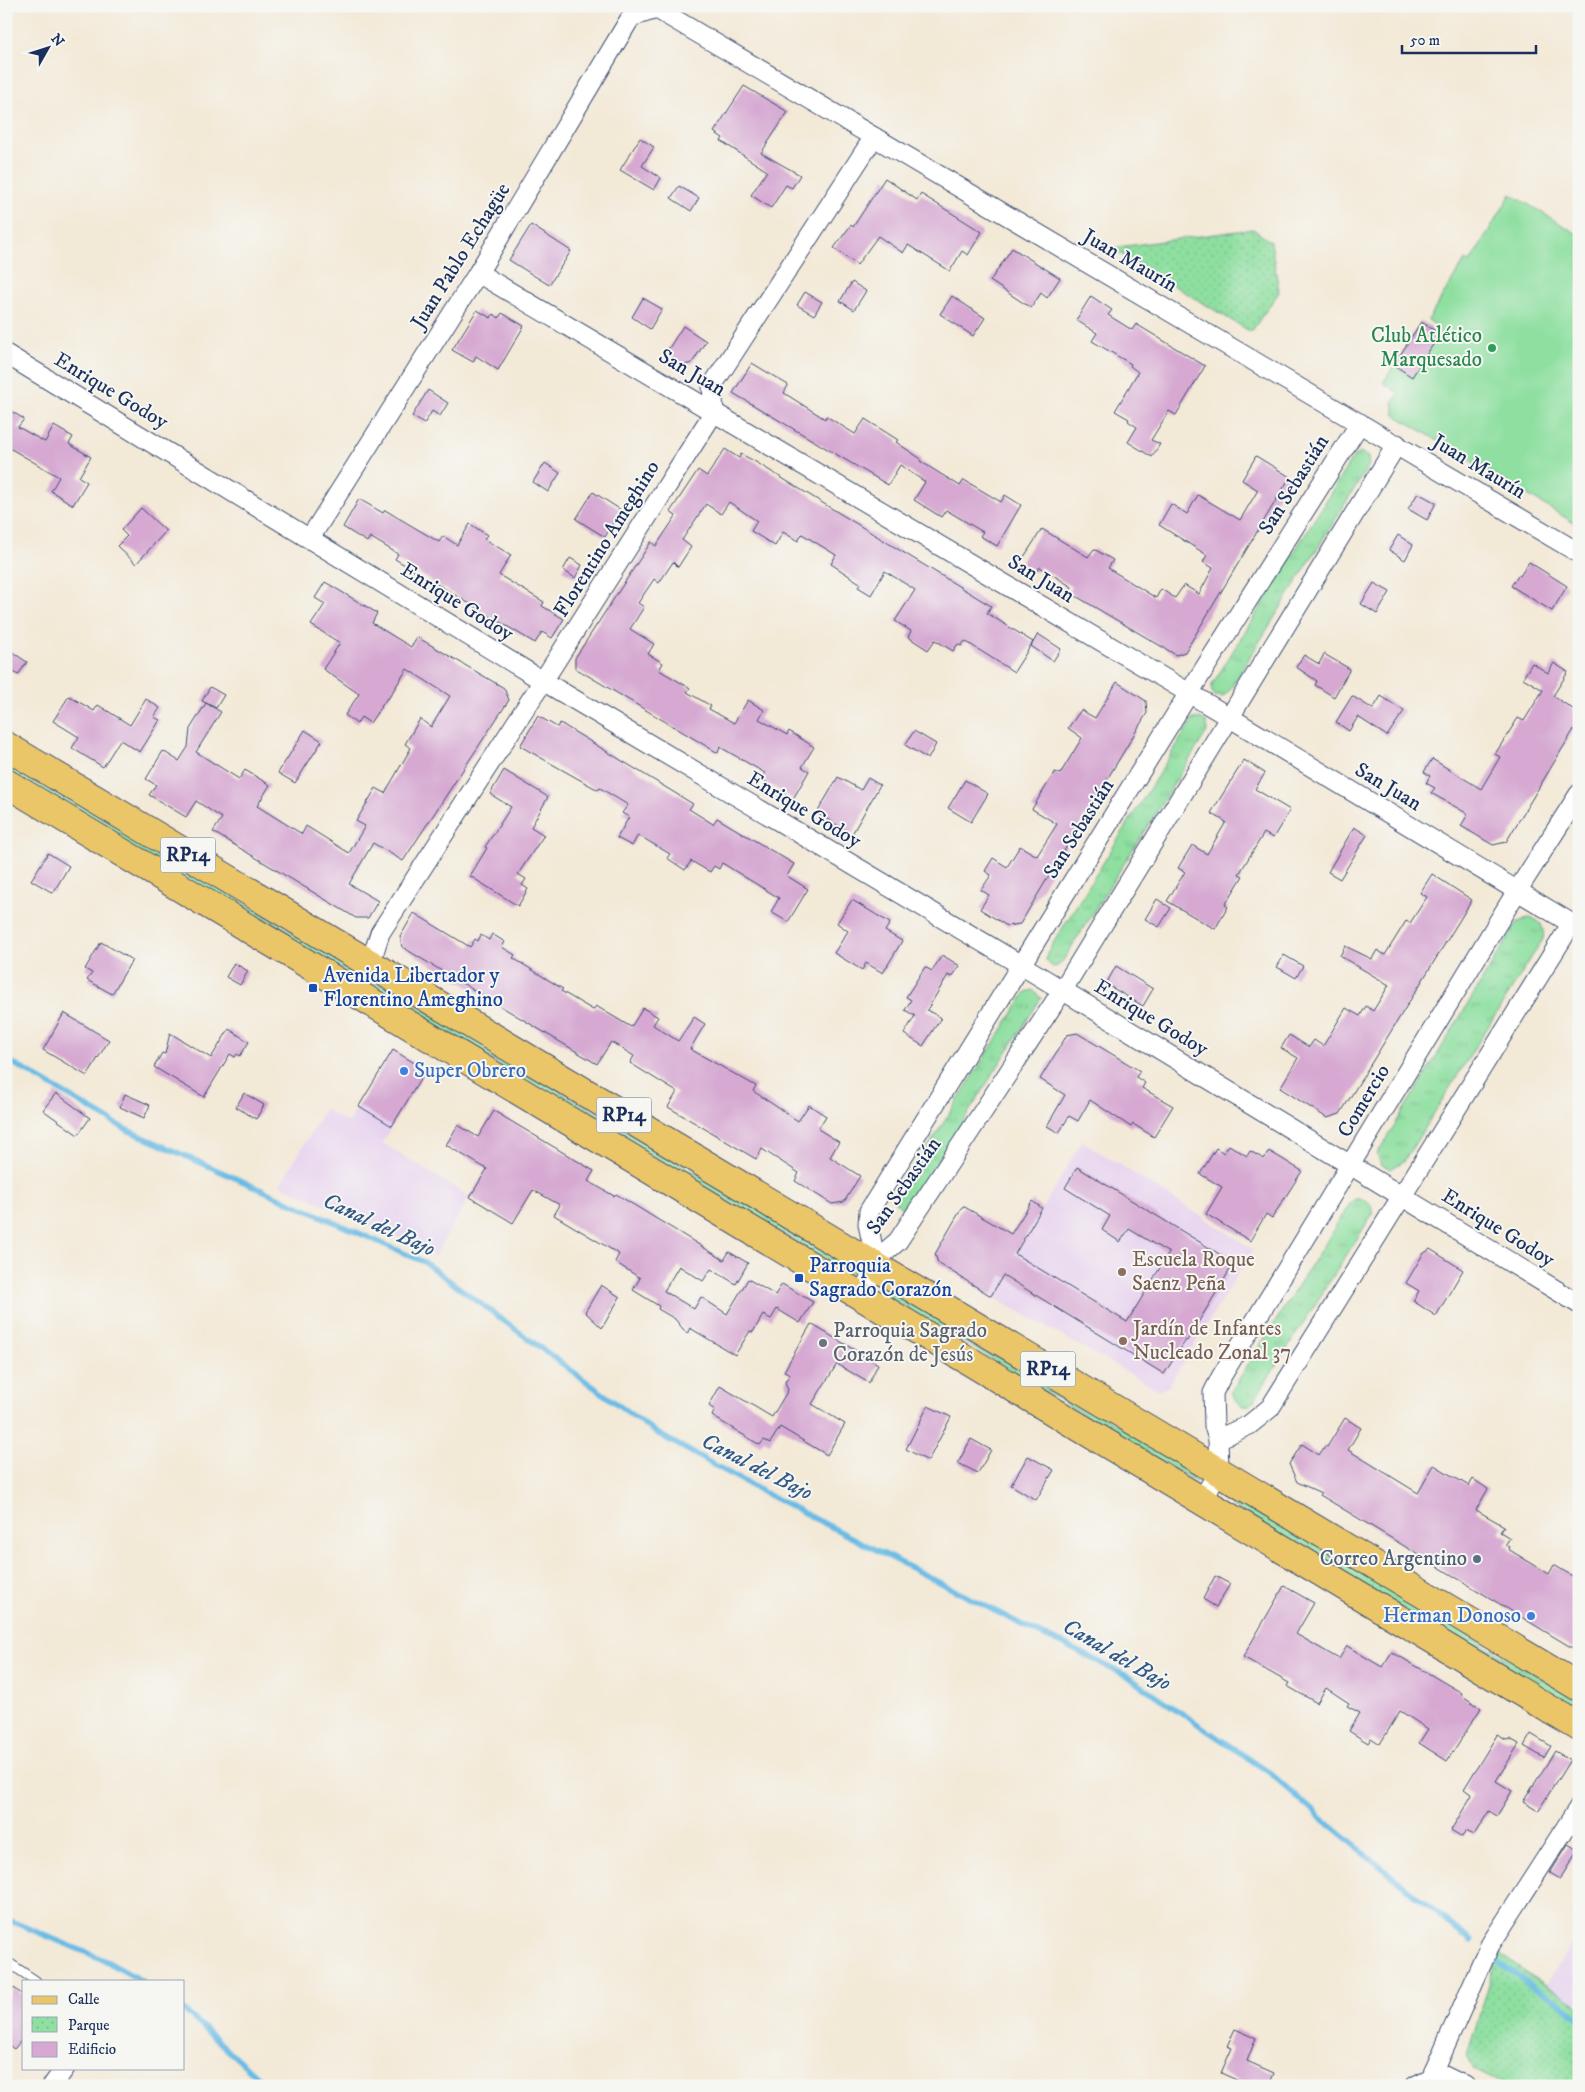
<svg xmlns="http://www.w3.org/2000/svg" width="1585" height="2092" font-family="'IM FELL DW Pica',serif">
	<defs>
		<pattern id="grass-tufts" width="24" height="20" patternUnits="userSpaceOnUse" patternTransform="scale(1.25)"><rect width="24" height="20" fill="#8edfa0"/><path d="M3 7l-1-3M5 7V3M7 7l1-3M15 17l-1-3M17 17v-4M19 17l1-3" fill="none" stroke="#7ac08c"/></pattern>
		<pattern id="park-dots" width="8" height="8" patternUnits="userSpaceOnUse" patternTransform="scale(1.25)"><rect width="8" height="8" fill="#8edfa0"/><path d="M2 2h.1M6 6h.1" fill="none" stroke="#7ac08c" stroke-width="1.8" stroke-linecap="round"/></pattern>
	</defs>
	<rect width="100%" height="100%" fill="#f6f6f2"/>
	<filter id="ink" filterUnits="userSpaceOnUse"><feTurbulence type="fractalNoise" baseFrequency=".02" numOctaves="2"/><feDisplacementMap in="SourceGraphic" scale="10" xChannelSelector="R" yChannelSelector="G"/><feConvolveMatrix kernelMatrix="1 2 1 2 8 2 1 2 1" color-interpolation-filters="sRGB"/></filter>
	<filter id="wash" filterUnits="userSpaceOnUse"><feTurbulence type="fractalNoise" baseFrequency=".0096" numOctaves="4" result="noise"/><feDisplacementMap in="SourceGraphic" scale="20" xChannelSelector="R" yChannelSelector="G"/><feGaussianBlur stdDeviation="1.12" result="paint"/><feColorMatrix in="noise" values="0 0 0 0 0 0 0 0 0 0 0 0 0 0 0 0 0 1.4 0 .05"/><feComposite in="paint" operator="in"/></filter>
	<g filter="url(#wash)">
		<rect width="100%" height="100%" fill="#f3e9d7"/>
		<g fill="#e7d2ef">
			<polygon points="393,1050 426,1070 382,1143 470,1197 434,1257 422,1248 280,1185 325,1109 348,1123"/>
			<polygon points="1082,1141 1253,1249 1168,1387 1159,1390 991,1296"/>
			<polygon points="1579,1931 1579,2006 1546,1985"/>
		</g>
		<g fill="url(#grass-tufts)" stroke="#54877f">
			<polygon points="1360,453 1368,457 1369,465 1229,691 1223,697 1215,696 1211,690 1212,685 1353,457"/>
			<polygon points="1193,719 1202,719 1206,722 1208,730 1064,959 1058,966 1053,967 1046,961 1047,953"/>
			<polygon points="6,758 351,968 349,974 6,774"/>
			<path d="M1527,918C1540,918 1545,927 1543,939L1404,1161L1391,1169L1382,1165L1377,1154L1517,923Z"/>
			<polygon points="377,981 857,1269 858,1272 856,1278 371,987"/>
			<polygon points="1033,990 1041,998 910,1205 903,1210 895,1202 896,1198 1026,992"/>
			<path d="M1355,1199C1365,1198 1374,1204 1372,1215L1253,1402L1249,1406H1242L1232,1395V1390L1351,1202Z"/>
			<polygon points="881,1283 1197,1472 1198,1476 1196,1482 875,1289"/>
			<polygon points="1226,1490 1579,1701 1579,1717 1219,1498 1220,1494"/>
		</g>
		<g fill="url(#park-dots)" stroke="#54877f">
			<polygon points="1253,229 1271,242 1279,292 1251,332 1111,248"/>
			<polygon points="1499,1952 1524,1971 1579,2006 1579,2086 1507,2086 1474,2070 1467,2055"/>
		</g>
		<polygon fill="#8edfa0" stroke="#54877f" points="1511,194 1579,235 1579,526 1395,415 1393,402 1399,393 1383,383 1421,322 1436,331 1438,327 1428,320 1465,260 1470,262"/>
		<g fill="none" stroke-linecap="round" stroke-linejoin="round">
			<g stroke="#69bbe5" stroke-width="5.5">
				<polyline points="6,1059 125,1129 424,1262 655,1432 761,1491 1042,1635 1063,1644 1127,1676 1270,1773 1319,1816 1471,1941"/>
				<polyline points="6,1919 104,1960 142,1981"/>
				<polyline points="1498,1961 1579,2017"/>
				<polyline points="184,2010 267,2086"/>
			</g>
		</g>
		<g id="blocks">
			<g fill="#d6a8d2">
				<polygon points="744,86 788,112 761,153 800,175 792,188 786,185 771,208 751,195 767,171 721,141 723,138 714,132"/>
				<polygon points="640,138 654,147 642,166 661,178 654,190 620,170"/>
				<polygon points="885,178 917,200 921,194 982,232 968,255 962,251 950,271 908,245 903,253 878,236 857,265 834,248 851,225 853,227"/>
				<polygon points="679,186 699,198 691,211 671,198"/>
				<polygon points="531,225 571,251 549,285 509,260"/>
				<polygon points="1012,248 1060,278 1047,298 1041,293 1031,308 990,281"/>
				<polygon points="852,282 866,291 854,310 840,301"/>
				<polygon points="805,292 822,302 814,315 797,305"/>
				<polygon points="952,296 985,318 973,336 940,314"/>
				<polygon points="1091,296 1112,310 1108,315 1132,330 1136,324 1205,366 1176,415 1169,411 1151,440 1160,444 1152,457 1128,442 1137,427 1128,421 1129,419 1115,411 1138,372 1130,366 1131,364 1092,341 1097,333 1076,320"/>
				<polygon points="643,298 662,309 650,329 632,317"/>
				<polygon points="477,310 491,318 493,314 499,318 502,313 524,326 498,370 476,356 473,362 452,350"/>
				<polygon points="1421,322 1440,334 1412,377 1394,365"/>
				<polygon points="683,326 706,341 692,363 681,366 664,356"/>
				<polygon points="752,363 788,385 784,393 825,419 826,416 855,434 865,419 898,440 896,442 921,459 920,461 960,486 964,480 1001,502 1005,495 1021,505 997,546 980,536 983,532 946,510 941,517 914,500 925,482 900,465 888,485 733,393"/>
				<polygon points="428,390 448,403 440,416 432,411 424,424 412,416"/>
				<polygon points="6,408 24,419 18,427 45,442 54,426 73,437 69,444 91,457 79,477 87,482 73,505 51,491 59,477 6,446"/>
				<polygon points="725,449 739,458 741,454 754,461 991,606 987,613 1033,642 1014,672 965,641 961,646 958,644 953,651 935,640 928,650 908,637 911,631 895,621 915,590 885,571 871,595 858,587 860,583 831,564 836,555 802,534 798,541 783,532 775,546 751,531 757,521 729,502 721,514 706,504 682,540 691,547 678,567 673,562 659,583 654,579 638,603 644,607 630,629 654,644 648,654 663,663 659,670 690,688 687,692 711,706 709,709 734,723 748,700 764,710 759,719 787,735 789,731 814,747 802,767 809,771 793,799 761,779 765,773 720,747 718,753 575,668 575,658 651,542 656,546 676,516 670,512 698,470 707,476"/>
				<polygon points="1256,456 1290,477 1185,652 1176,655 1069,592 1072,587 1040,567 1036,572 1020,563 1042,529 1088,557 1094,549 1113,560 1108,568 1156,598 1161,589 1175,598 1184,585 1199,594 1213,568 1203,562 1207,555 1159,525 1171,504 1187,514 1198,495 1240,520 1258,490 1242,480"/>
				<polygon points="545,463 560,473 548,492 533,482"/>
				<polygon points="593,492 621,510 605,537 576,519"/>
				<polygon points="1418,493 1436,503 1427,520 1408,509"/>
				<polygon points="359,499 383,513 385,510 439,542 443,536 457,545 470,524 487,535 484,539 511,555 499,575 544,602 542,606 564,619 552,638 542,632 535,643 395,559 398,554 370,537 367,542 343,527"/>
				<polygon points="141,508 166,531 136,564 117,546 127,536 121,530"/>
				<polygon points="1398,535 1413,545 1405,560 1389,550"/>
				<polygon points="570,558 582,565 575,578 563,570"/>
				<polygon points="1529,562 1567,586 1552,611 1511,586 1518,575 1520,576"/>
				<polygon points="325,582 377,613 372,623 411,647 417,637 504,688 509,700 403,861 373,843 349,884 378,901 368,918 356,918 213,832 222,818 196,801 186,817 149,795 156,785 146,779 163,751 179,761 188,747 190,729 206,703 221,712 196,752 239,779 245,770 270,785 257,806 302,834 306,826 349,853 365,826 356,821 376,788 385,793 411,748 405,744 420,719 431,727 450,696 407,669 388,699 387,698 370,723 361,717 357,724 345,715 359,694 323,669 340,643 311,625 325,604 315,598"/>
				<polygon points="1374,583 1390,592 1377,614 1361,604"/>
				<polygon points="1038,634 1061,649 1053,661 1031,646"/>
				<polygon points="6,648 27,662 18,675 6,667"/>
				<polygon points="1324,654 1350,669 1334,697 1315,685 1317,681 1296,667 1304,655 1319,664"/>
				<polygon points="1532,663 1548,673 1554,663 1568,672 1553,696 1579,713 1579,721 1506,842 1493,845 1461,826 1468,814 1431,793 1435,788 1426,783 1430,776 1424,772 1432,759 1481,789 1500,757 1495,754 1518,718 1524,721 1543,690 1523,678"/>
				<polygon points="1117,682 1146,701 1147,713 1020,924 1007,926 980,909 989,895 981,890 991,875 985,871 993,858 1007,867 1020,846 1037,856 1057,824 1032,809 1055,772 1060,774 1082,738 1068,728 1081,710 1095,718"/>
				<polygon points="210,687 224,695 216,708 202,701"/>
				<polygon points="69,696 94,711 98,705 130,725 146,699 160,708 154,717 160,720 140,752 120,740 103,767 72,748 79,737 53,721"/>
				<polygon points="1352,696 1373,709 1381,696 1404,711 1387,736 1358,717 1349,731 1336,722"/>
				<polygon points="538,716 557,727 560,723 693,804 689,809 713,824 717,818 794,864 787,876 808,889 788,922 771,912 779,898 722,863 719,869 714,866 710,872 691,861 685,870 667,858 670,854 638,835 632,846 617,838 629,817 622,813 628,805 600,788 598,790 520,746"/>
				<polygon points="305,730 322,741 295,783 278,773"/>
				<polygon points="914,731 936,744 928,759 905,745"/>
				<polygon points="1244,760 1265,773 1255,789 1290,810 1273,838 1264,833 1239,874 1243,876 1225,905 1228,907 1215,929 1167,901 1185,872 1178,868 1192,845 1207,854 1226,822 1211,813"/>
				<polygon points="504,770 548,797 531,827 544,835 518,874 526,879 522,885 528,889 518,906 470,876 487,848 485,847 511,807 490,794"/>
				<polygon points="838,777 861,790 868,778 880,785 852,834 817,813"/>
				<polygon points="965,780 988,794 971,822 948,808"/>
				<polygon points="1354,827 1367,835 1340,879 1328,872"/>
				<polygon points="48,853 69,866 53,893 31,880"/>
				<polygon points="1432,874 1472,900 1340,1114 1327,1118 1280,1088 1298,1058 1281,1048 1289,1035 1309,1047 1314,1040 1323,1046 1346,1008 1360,1016 1366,1006 1373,1011 1389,985 1340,956 1345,946 1372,959 1377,950 1385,955 1406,921 1410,923 1427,897 1420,893"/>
				<polygon points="1157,899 1171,908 1159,927 1145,919"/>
				<polygon points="852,900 890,923 885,931 902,941 883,973 866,963 862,970 834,953 848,931 837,923"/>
				<polygon points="414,913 470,947 475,939 478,941 481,935 489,940 492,934 505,942 502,947 515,955 513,958 563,989 561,991 593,1010 596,1006 631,1027 643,1008 658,1017 653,1025 678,1041 694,1017 705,1024 690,1049 756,1086 753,1091 798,1121 809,1105 826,1116 818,1129 839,1142 830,1157 860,1176 844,1202 832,1204 795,1181 799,1173 762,1149 756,1159 668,1107 677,1092 630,1063 634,1056 611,1042 597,1064 402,947 400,937"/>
				<polygon points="101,942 132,960 112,994 87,980 92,973 85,969"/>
				<polygon points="942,955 960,966 952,977 948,975 927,1010 941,1018 923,1046 904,1034 915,1016 905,1010 911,1000 906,997 925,967 932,971"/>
				<polygon points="1284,955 1303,966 1296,978 1277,967"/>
				<polygon points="234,963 248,971 240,985 226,977"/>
				<polygon points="1116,966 1153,989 1143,1006 1106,984"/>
				<polygon points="64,1013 109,1040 87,1076 43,1050"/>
				<polygon points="229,1029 249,1042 240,1056 237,1054 235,1057 230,1054 204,1097 154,1067 162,1053 165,1054 170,1033 211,1058"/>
				<polygon points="1077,1033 1140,1071 1136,1077 1145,1083 1142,1088 1173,1106 1154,1137 1133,1124 1131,1127 1090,1100 1078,1121 1069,1116 1059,1133 1047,1126 1065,1095 1040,1079 1067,1035"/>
				<polygon points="393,1050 426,1070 392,1126 359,1106"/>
				<polygon points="56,1093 90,1118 78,1135 43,1110"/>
				<polygon points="244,1093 264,1105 256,1119 236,1107"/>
				<polygon points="125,1094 150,1105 144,1118 120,1107"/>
				<polygon points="494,1111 594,1171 588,1181 614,1196 616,1194 724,1260 729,1252 748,1263 736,1284 711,1269 703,1281 679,1266 664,1291 694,1309 701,1297 727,1314 748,1279 775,1295 782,1284 813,1302 800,1323 777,1309 771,1319 763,1315 753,1332 750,1331 735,1355 690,1328 687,1334 675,1319 658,1309 659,1306 633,1290 640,1278 615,1262 619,1254 554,1215 560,1205 533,1190 513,1223 470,1197 487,1169 446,1145 458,1125 478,1137"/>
				<polygon points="1229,1145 1247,1156 1250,1151 1264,1159 1269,1151 1302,1171 1272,1218 1266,1214 1250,1241 1206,1214 1222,1187 1200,1174 1216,1148 1224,1153"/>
				<polygon points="1077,1167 1234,1263 1187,1341 1186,1340 1164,1374 1003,1275 991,1296 938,1263 935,1254 963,1206 1011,1234 1032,1201 1042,1208 1015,1254 1127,1322 1169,1253 1129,1229 1120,1242 1102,1230 1110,1216 1065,1188"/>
				<polygon points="1430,1249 1463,1270 1436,1316 1413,1301 1419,1291 1406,1283 1423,1254"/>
				<polygon points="601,1285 620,1297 602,1328 585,1312"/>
				<polygon points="811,1324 878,1364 869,1383 837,1364 812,1404 845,1424 827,1455 780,1427 770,1443 764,1440 760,1445 712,1416 715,1410 709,1406 720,1386 772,1417 788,1390 785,1382 790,1374 784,1371"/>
				<polygon points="928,1406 951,1417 928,1461 906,1449"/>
				<polygon points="1345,1418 1361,1428 1348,1450 1418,1493 1434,1465 1469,1486 1473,1479 1488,1489 1476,1510 1504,1526 1500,1532 1510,1538 1505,1545 1509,1547 1508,1549 1549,1574 1554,1565 1579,1580 1579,1652 1320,1495 1321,1493 1297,1482 1289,1464 1302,1444 1319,1455 1325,1446 1327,1447"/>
				<polygon points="971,1439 991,1450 978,1473 958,1463"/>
				<polygon points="1028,1456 1054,1470 1036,1500 1011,1485"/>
				<polygon points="1215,1576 1230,1584 1216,1607 1203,1599"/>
				<polygon points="1284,1586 1314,1603 1296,1634 1339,1659 1347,1646 1382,1667 1392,1652 1462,1693 1461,1695 1481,1708 1447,1761 1419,1743 1428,1729 1400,1711 1380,1744 1371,1738 1368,1743 1349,1731 1360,1713 1347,1706 1349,1703 1326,1688 1317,1703 1287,1686 1289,1683 1243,1657"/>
				<polygon points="1531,1734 1551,1746 1544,1758 1524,1746"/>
				<polygon points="1497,1735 1506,1740 1510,1739 1519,1744 1496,1781 1512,1791 1497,1816 1489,1811 1474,1835 1466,1831 1462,1837 1451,1830 1472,1795 1464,1789"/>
				<polygon points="1555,1751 1570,1760 1538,1811 1523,1802"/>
				<polygon points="1568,1844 1578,1850 1560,1879 1550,1873"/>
				<polygon points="14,1988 24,1996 24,2037 14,2049 6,2043 6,1999"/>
				<polygon points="1235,2029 1256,2038 1247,2061 1274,2073 1269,2086 1250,2086 1221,2073 1232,2048 1227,2046"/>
			</g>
		</g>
	</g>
	<g filter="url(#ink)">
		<use href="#blocks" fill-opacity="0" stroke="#3b4b70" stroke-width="1"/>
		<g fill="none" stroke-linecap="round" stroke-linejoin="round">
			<defs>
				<polyline id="service" points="6,1961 36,1981"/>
				<g id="minor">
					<polyline points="478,273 1189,693 1579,928"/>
					<polyline points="6,354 543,681 1021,965 1579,1304"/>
					<polyline points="310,538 478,273 631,17 657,9 1579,553"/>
					<polyline points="354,992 370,964 380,933 543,681 714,412 712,386 874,137"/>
					<polyline points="877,1267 868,1224 869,1211 1189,693 1360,423"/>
					<polyline points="860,1296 883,1254 898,1241 1062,991 1397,444"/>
					<polyline points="1218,1439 1249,1425 1270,1408 1572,923"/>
					<polyline points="1201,1501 1219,1471 1218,1439 1214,1426 1213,1393 1221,1377 1517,891 1579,794"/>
					<polyline points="1434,2071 1465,2086"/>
					<polyline points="52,2086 65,2068"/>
					<polyline points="1415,2086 1431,2078 1490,1945 1579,1807"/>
				</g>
				<g id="primary">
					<polyline points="6,746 1579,1687"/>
					<polyline points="6,783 1579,1727"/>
				</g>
			</defs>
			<use href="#service" stroke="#3b4b70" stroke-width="11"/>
			<use href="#minor" stroke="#3b4b70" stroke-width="21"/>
			<use href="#primary" stroke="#3b4b70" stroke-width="30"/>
			<use href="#service" stroke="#fff" stroke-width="9"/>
			<use href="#minor" stroke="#fff" stroke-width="19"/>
			<use href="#primary" stroke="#ebc669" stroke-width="28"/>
		</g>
	</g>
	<circle fill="#2e9e5b" stroke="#f6f6f2" stroke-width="2" cx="1492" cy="348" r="5"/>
	<g fill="#1a4fb4" stroke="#f6f6f2" stroke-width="2">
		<rect x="308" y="983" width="10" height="10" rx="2.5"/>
		<rect x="794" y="1273" width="10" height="10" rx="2.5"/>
	</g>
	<g fill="#3f7fe0" stroke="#f6f6f2" stroke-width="2">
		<circle cx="404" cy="1071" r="5"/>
		<circle cx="1531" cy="1616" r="5"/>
	</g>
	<g fill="#8d6e63" stroke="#f6f6f2" stroke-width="2">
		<circle cx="1122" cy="1272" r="5"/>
		<circle cx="1123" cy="1341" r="5"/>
	</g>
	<circle fill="#6b7280" stroke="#f6f6f2" stroke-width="2" cx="823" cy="1343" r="5"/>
	<circle fill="#5c6f8a" stroke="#f6f6f2" stroke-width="2" cx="1477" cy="1559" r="5"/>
	<g text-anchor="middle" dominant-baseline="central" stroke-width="4" stroke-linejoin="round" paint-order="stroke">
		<g fill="#f6f6f2" stroke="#5d6b8a" stroke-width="1">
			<rect x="160.5" y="837.5" width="55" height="35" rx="4"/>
			<rect x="596.5" y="1097.5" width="55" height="35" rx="4"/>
			<rect x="1020.5" y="1351.5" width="55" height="35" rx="4"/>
		</g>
		<g font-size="20" font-weight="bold" fill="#1b2f5e">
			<text x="188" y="855">RP14</text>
			<text x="624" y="1115">RP14</text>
			<text x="1048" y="1369">RP14</text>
		</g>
		<g font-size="21" fill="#1b2f5e" stroke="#f6f6f2">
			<text transform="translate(461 256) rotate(-58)">Juan Pablo Echagüe</text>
			<text transform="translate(1130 261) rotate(30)">Juan Maurín</text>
			<text transform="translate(692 373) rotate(30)">San Juan</text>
			<text transform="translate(111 391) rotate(31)">Enrique Godoy</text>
			<text transform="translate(1479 467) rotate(31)">Juan Maurín</text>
			<text transform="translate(1294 485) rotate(-58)">San Sebastián</text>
			<text transform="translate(607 539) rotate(-58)">Florentino Ameghino</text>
			<text transform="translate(1041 579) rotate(31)">San Juan</text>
			<text transform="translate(457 602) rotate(32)">Enrique Godoy</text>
			<text transform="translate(1388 787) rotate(31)">San Juan</text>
			<text transform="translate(804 810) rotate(31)">Enrique Godoy</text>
			<text transform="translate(1079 829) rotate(-58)">San Sebastián</text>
			<text transform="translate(1151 1018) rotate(31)">Enrique Godoy</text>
			<text transform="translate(1364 1101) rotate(-59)">Comercio</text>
			<text transform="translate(904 1186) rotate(-55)">San Sebastián</text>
			<text transform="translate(1498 1228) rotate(32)">Enrique Godoy</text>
		</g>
		<g font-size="21" fill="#27864d" stroke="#f6f6f2" text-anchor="end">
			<text x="1482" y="336">Club Atlético<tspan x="1482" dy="24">Marquesado</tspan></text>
		</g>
		<g font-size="21" fill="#164399" stroke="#f6f6f2" text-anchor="start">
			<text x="323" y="976">Avenida Libertador y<tspan x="323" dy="24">Florentino Ameghino</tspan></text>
			<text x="809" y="1266">Parroquia<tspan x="809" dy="24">Sagrado Corazón</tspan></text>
		</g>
		<g font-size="21" fill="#366cbe" stroke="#f6f6f2" text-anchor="start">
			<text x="414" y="1071">Super Obrero</text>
			<text x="1521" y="1616" text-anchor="end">Herman Donoso</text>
		</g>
		<g font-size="21" fill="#785e54" stroke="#f6f6f2" text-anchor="start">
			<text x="1132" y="1260">Escuela Roque<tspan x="1132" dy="24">Saenz Peña</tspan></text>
			<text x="1133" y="1329">Jardín de Infantes<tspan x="1133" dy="24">Nucleado Zonal 37</tspan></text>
		</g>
		<g font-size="21" fill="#5b616d" stroke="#f6f6f2" text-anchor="start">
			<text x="833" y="1331">Parroquia Sagrado<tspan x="833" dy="24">Corazón de Jesús</tspan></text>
		</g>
		<g font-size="21" fill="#4e5e75" stroke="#f6f6f2" text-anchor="end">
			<text x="1467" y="1559">Correo Argentino</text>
		</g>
		<g font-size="22" font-style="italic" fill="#325986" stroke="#f6f6f2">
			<text transform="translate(379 1225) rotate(25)">Canal del Bajo</text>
			<text transform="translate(757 1467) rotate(27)">Canal del Bajo</text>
			<text transform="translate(1117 1655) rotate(30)">Canal del Bajo</text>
		</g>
	</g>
	<rect width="1585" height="2092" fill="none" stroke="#f6f6f2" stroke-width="25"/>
	<rect x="22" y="1980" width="162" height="90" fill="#f6f6f2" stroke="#9ea6b7"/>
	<rect x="32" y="1996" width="25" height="8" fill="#ebc669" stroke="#9ea6b7"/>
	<text x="68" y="2004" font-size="15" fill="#1b2f5e">Calle</text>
	<rect x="32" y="2017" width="25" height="15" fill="url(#park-dots)" stroke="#9ea6b7"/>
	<text x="68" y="2030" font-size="15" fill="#1b2f5e">Parque</text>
	<rect x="32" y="2042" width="25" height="15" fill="#d6a8d2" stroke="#9ea6b7"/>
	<text x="68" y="2054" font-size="15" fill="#1b2f5e">Edificio</text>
	<g transform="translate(48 48) rotate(51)" stroke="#f6f6f2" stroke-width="4" paint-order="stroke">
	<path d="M0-4L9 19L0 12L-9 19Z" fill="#1b2f5e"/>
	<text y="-8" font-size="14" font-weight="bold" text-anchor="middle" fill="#1b2f5e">N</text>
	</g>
	<path d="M1402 45v8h134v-8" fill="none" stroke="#1b2f5e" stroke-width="2.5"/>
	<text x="1410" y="45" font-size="15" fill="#1b2f5e" stroke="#f6f6f2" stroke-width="4" paint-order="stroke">50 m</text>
</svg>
